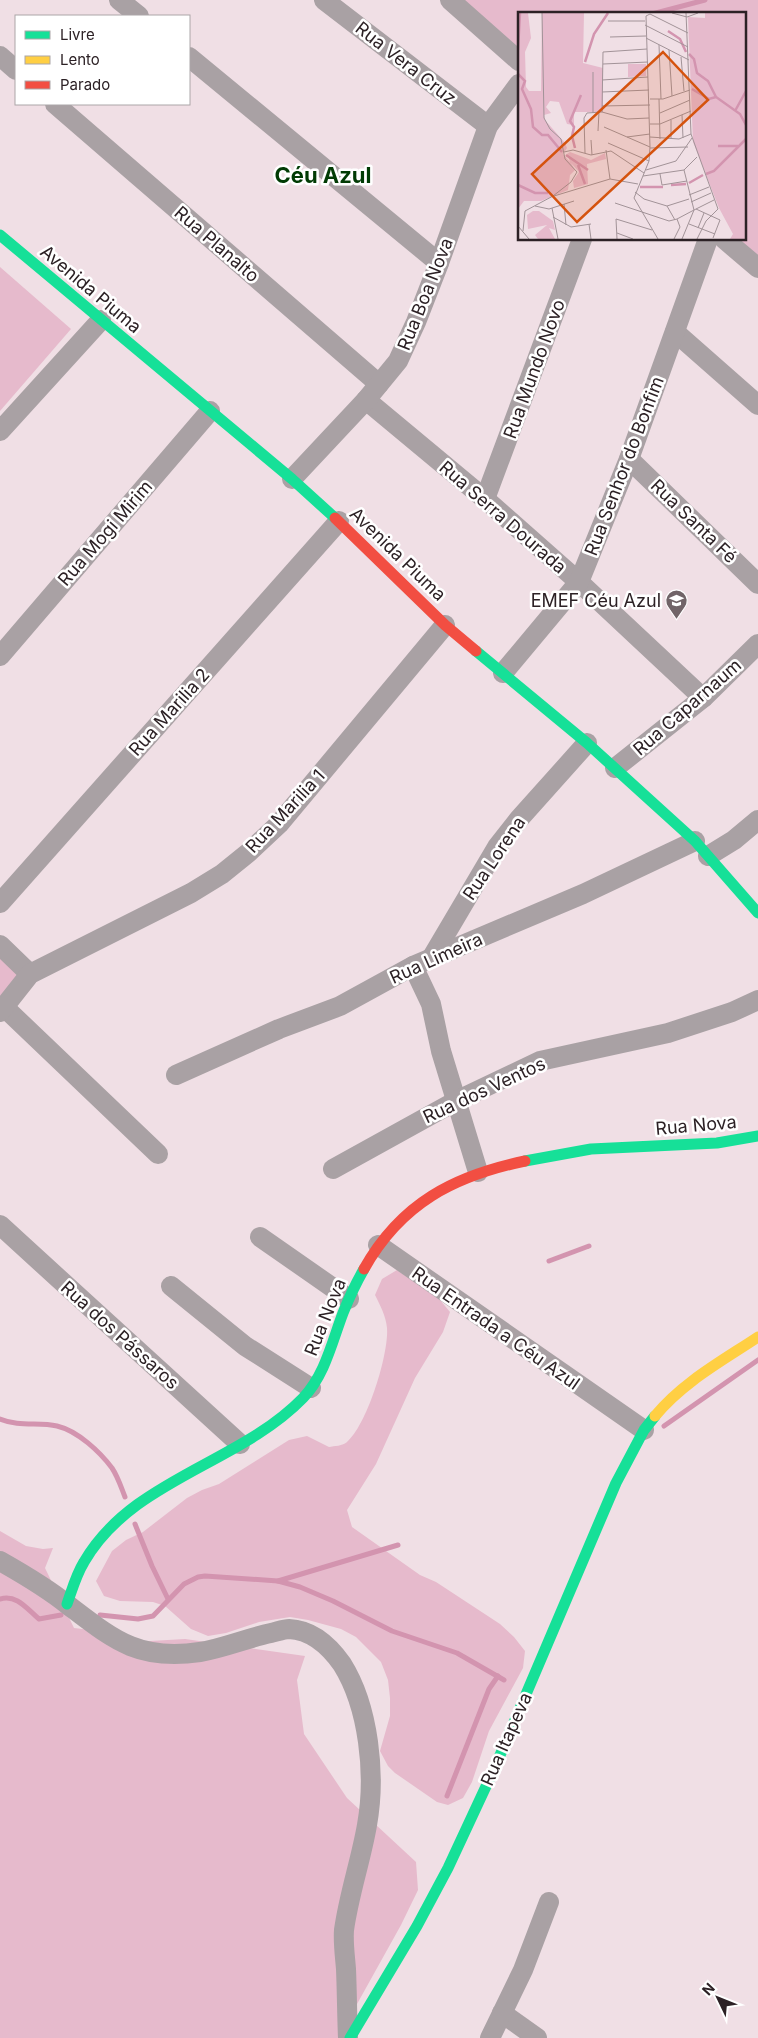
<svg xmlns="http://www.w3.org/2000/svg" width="758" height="2038" font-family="Inter,sans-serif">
	<rect width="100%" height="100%" fill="#f0dfe5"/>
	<g fill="#e6bacc">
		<polygon points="454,0 758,0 758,259 734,239 744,239 744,14 519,14 519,56"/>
		<polygon points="0,267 71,329 0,411"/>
		<polygon points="0,941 32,970 0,1008"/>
		<path d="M397,1270L440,1300L450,1312L443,1332L415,1378L376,1464L347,1510L352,1527L420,1575L436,1582L500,1624L514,1637L525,1651L523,1668L489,1731L472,1782L463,1798L448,1805L437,1802L395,1773L388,1766L380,1751L390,1716V1698L388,1680L381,1662L356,1637L341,1629L308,1620L290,1617L259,1622L226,1633L208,1636L191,1629L165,1606L153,1602L120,1601L104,1596L96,1581L112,1551L126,1540L143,1532L187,1498L202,1490L219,1484L289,1440L307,1436L329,1447C334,1446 343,1446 347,1442C367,1425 389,1354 387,1328C386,1316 380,1305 375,1295L382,1279Z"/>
		<polygon points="0,1531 26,1546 43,1549 53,1548 45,1568 74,1628 100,1631 133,1642 185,1639 305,1656 297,1680 304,1734 347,1798 416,1862 418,1890 401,1925 342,2031 340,2038 0,2038"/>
	</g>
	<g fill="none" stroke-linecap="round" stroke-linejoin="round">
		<g stroke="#d394af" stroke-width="5">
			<polyline points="652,14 705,0"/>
			<polyline points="549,1261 589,1246"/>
			<path d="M0,1419C19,1427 38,1422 57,1426C78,1431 100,1452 112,1468C118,1477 121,1487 125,1497"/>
			<polyline points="664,1426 758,1360"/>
			<polyline points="135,1524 152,1566 168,1599"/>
			<polyline points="278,1581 398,1545"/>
			<path d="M0,1599C17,1594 27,1609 39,1619L61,1615"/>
			<polyline points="100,1615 138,1619 153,1616 184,1584 198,1577 205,1576 278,1581 300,1587 333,1601 392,1631 457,1653 504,1680"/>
			<polyline points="447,1796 489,1689 498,1676"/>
		</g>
		<g stroke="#a9a1a4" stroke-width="20">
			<polyline points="119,0 139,16"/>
			<polyline points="324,0 488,126"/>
			<polyline points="450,0 519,61"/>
			<polyline points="0,56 16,70"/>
			<polyline points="189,57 439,263"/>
			<polyline points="55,104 379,384"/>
			<polyline points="724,239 758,268"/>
			<polyline points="675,332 758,405"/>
			<polyline points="366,400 485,499 579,582 703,698"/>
			<polyline points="0,431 101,320"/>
			<polyline points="629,459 758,584"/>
			<polyline points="292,479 366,400 398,361 416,322 439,263 488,126 519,84"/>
			<polyline points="485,499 582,239"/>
			<polyline points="0,656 210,411"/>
			<polyline points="503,673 579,582 629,459 708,239"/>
			<polyline points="615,768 703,698 758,644"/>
			<polyline points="708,856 734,840 758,820"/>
			<polyline points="0,903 339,521"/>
			<polyline points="0,945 30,974"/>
			<polyline points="432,957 497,847 519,819 587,743"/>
			<polyline points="413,966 431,1004 441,1051 478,1172"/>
			<polyline points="4,1007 158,1154"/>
			<polyline points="0,1012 30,974 191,893 222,874 248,853 279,824 445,625"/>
			<polyline points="176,1075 279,1029 340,1006 413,966 583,894 695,841"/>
			<polyline points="333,1169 456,1101 540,1061 668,1033 732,1012 758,1000"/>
			<polyline points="0,1225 240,1444"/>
			<polyline points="260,1237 349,1299"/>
			<polyline points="378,1245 644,1430"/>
			<polyline points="171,1286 245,1346 311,1388"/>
			<path d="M0,1561C23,1574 47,1588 68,1605C114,1640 138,1661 200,1652C224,1648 247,1638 271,1633C276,1632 284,1629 289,1629C312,1630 330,1647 342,1664C369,1707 376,1775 367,1825C361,1860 349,1894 344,1930C343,1943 345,1956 346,1969C347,1992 347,2015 348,2038"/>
			<polyline points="502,2013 537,2038"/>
			<polyline points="490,2038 523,1970 549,1902"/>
		</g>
		<g stroke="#16e098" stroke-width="11">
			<polyline points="0,235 292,479 335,518"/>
			<polyline points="476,651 587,743 695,841 758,913"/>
			<polyline points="525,1161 591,1149 717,1143 758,1136"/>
			<path d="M67,1604C72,1590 76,1575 84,1562C132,1479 239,1464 303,1398C325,1375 332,1342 343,1313C349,1298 356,1283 364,1269"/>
			<polyline points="350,2038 417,1926 448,1868 495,1767 616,1483 644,1430 655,1416"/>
		</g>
		<path stroke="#ffcf43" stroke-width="11" d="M655,1416C683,1382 722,1361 758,1337"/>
		<g stroke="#f24e42" stroke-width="11">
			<polyline points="335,518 445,625 476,651"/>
			<path d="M364,1269C401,1203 454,1176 525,1161"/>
		</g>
	</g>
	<defs>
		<symbol id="school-pin" viewBox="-11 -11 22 30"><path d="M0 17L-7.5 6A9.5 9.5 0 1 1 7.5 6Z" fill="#716468" stroke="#fff"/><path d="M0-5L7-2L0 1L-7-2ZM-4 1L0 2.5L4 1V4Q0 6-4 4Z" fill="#fff"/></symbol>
	</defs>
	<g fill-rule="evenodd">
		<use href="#school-pin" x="664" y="588" width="25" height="34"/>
	</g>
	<g text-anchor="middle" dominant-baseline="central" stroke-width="5" stroke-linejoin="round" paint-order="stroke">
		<g font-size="18" fill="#2c2125" stroke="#fff">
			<text transform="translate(406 63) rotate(38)">Rua Vera Cruz</text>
			<text transform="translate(217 244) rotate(41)">Rua Planalto</text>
			<text transform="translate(91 289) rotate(40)">Avenida Piuma</text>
			<text transform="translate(425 294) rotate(-68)">Rua Boa Nova</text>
			<text transform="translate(534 369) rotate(-70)">Rua Mundo Novo</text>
			<text transform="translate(624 466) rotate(-69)">Rua Senhor do Bonfim</text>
			<text transform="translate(503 517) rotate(41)">Rua Serra Dourada</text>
			<text transform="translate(694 521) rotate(44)">Rua Santa Fé</text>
			<text transform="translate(105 533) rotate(-49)">Rua Mogi Mirim</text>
			<text transform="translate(398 554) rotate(44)">Avenida Piuma</text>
			<text transform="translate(687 707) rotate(-41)">Rua Caparnaum</text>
			<text transform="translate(169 712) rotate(-48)">Rua Marilia 2</text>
			<text transform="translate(285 811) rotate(-47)">Rua Marilia 1</text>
			<text transform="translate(494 858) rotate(-56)">Rua Lorena</text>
			<text transform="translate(436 958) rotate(-24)">Rua Limeira</text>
			<text transform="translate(484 1090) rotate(-25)">Rua dos Ventos</text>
			<text transform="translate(696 1125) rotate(-5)">Rua Nova</text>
			<text transform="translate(325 1317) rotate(-68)">Rua Nova</text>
			<text transform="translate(496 1328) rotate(35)">Rua Entrada a Céu Azul</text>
			<text transform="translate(120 1335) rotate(42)">Rua dos Pássaros</text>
			<text transform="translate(506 1739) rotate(-66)">Rua Itapeva</text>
		</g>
		<g font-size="18" fill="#2c2125" stroke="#fff" text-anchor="end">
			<text x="661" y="600">EMEF Céu Azul</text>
		</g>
		<g font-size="22" font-weight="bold" fill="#013b04" stroke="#fff">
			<text x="323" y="175">Céu Azul</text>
		</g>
	</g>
	<g transform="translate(518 12)">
		<rect width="228" height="228" fill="#f0dfe5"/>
		<path d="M0,1H10L13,26L7,40L8,75L11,79H23L24,1H66L65,51L85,56V100H56V113L49,112L41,90L32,89L28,95L33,101L26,103L27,108L47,131L49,136L45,142L52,150L49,142L52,140L73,148L87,141L88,147L69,152L70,172L56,176L55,169L61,160L53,151L57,158L52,163L50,178L23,189H6L0,197ZM187,1H227V227H212L215,222L201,196L175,130L170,5L187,6ZM110,52H128V64L110,65ZM15,199H21L35,209L37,218L31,216L37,227H20L17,223L29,213L10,217L9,203Z" fill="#e6bacc"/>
		<path fill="none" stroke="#d394af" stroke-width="2.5" d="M150,19L162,27L168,40M0,38L2,1M171,42L176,47L179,61L190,69L198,85L222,102L228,113M67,50L76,22L90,1M0,62L7,69L4,77L13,97L15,115L24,123H30L44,140M174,77L191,87L198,85M217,99L228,79M200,134H220M57,136L54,124L56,115L52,109L63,83M48,143L70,158M60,153L67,172M188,162L196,159L228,127M171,171L185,163M0,173L17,181H30M153,173L168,172M122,175H145"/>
		<path fill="none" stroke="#a29398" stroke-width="1" d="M154,1L169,5L180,1M168,1L173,122L200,197L188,209L179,227M90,9H127M127,13L170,35M92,25L128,24M128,26L171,48M141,33L143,87M151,38L154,84M163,45L166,79M85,52L130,50M75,60V101M84,68L130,65M84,80L131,78M132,87H145L172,78M141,87L142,127M84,94L132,93M84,100L85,40L129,37M142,101L172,88M164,103L165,126M132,112H142L173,99M86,115L132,135M80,119L81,100M109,125L132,122M132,125L161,127L173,122M153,127V108M73,128L74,143M90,131L131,149M132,136L170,135M88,138L92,167M46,140L55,138L73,143L93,139L126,161M67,141L66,106L69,101L84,100L109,107L131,106M128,158L158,149L174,126M142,162L144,173L169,169M125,164L166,158L179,145M117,180L126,187L149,194L157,208M171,183L191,175M36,184L92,167L120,172M173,190L193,181M97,191L151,209L159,207L176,198L166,158M46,192L48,213M17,194L31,197L56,189M149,194L171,187M34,196L40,227M178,197L202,208L195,226M35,205L53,215L73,212M71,212L73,227M171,212L197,222M0,214L11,227M180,216L186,201M5,219L7,199L35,184L53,170L59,160L47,147L43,127L32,117L26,106L24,1M99,221L115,227M99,227L98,207L134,218M140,227L116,186L131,149L132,135L128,4L132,2L170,21M156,227L162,215L159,207M164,227L176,198L196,188"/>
		<path fill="#d5530e" fill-opacity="0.15" stroke="#d5530e" stroke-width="2.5" d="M145,40L190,88L59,210L14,162Z"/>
		<rect width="228" height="228" fill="none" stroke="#2c2125" stroke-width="2.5"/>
	</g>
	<rect x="15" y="15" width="175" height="90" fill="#ffffff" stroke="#aba6a8"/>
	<rect x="25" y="31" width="25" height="8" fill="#16e098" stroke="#aba6a8"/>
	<text x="60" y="40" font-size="15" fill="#2c2125">Livre</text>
	<rect x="25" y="56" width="25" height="8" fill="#ffcf43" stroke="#aba6a8"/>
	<text x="60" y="65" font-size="15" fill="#2c2125">Lento</text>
	<rect x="25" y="81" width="25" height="8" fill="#f24e42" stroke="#aba6a8"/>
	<text x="60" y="90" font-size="15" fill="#2c2125">Parado</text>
	<g transform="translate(718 1998) rotate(313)" stroke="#ffffff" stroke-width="4" paint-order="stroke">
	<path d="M0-4L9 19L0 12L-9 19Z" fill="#2c2125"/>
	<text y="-8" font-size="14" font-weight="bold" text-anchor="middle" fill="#2c2125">N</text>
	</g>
</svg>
